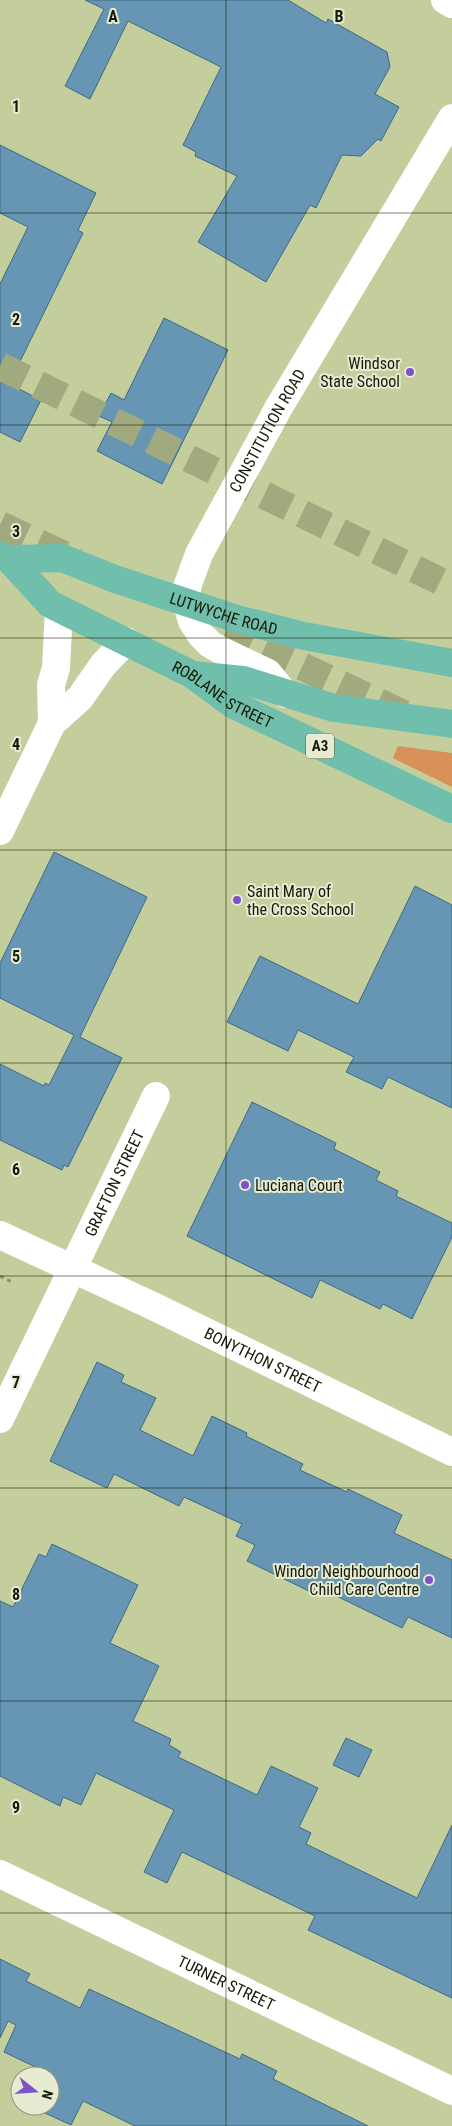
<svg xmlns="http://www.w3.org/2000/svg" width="452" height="2126" font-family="'Roboto Condensed',sans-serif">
	<rect width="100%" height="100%" fill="#c4ce9c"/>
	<polygon fill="#da9059" points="398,746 452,753 452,787 393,758"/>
	<g fill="#6796b4" stroke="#3c6a86">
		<polygon points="85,0 288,0 326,23 328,19 387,52 390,67 375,94 399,107 381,141 378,139 361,156 342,155 316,208 310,205 266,282 198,242 237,176 195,156 196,152 183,145 221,67 128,21 90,99 65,86 104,9"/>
		<polygon points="0,145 96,193 78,230 83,233 9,384 41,400 20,442 0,432 0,284 28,227 0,213"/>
		<polygon points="164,318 228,350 162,484 97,451 112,422 99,416 111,393 124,400"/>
		<polygon points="54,852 147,897 80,1037 122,1058 68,1167 64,1165 62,1170 0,1140 0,1064 44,1086 45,1083 49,1085 74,1035 0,998 0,963"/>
		<polygon points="415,886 452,905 452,1108 388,1077 382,1089 346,1072 354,1057 298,1030 288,1051 227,1022 260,956 358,1004"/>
		<polygon points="252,1102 336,1143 334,1149 380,1172 376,1180 398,1191 396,1196 452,1223 452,1237 412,1319 383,1304 380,1309 320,1280 312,1298 187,1236"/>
		<polygon points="97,1362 124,1375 121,1382 156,1398 140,1430 193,1456 212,1416 247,1433 246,1436 303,1464 300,1470 347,1492 348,1489 402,1515 394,1533 452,1560 452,1638 408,1617 402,1628 316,1586 313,1593 247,1561 255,1545 236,1536 242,1524 184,1497 179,1506 114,1474 107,1488 50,1461"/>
		<polygon points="52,1544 138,1585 110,1643 159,1666 133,1721 171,1739 169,1745 181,1752 178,1757 257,1795 271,1766 318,1788 299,1827 311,1833 306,1844 417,1898 452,1825 452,1998 308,1930 315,1916 182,1852 167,1883 144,1872 174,1810 96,1773 81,1805 63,1797 60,1806 0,1776 0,1601 13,1607 39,1554 46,1557"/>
		<polygon points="346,1738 372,1750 359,1777 333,1765"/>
		<polygon points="0,1959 30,1974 26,1981 80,2008 89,1989 240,2059 242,2054 277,2071 273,2079 368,2126 135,2126 83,2101 71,2125 34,2108 35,2106 50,2106 50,2074 4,2052 16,2025 8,2021 0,2038"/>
	</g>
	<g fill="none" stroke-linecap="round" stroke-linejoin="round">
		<g stroke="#a1aa7e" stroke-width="28" stroke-dasharray="28 14" stroke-linecap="butt">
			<polyline points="0,366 452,587"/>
			<polyline points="0,525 77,561"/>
			<polyline points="188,613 408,716"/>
		</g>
		<polyline stroke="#8c936b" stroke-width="3" stroke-dasharray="4 4" stroke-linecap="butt" points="0,1276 14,1283"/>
		<g stroke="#fff" stroke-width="28">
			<polyline points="445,0 452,4"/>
			<polyline points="52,723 51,685 56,668 59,609"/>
			<polyline points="0,831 52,723 80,698 103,665 126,641"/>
			<path id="s1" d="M0,1235L155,1307L452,1452"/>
			<path id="s2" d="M0,1419L156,1096"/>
			<path id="s3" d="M0,1874L452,2091"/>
		</g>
		<path stroke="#fff" stroke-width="28" id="s4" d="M285,694L268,673L222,651L210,644L201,635L192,621L187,604V587L199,554L279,407L452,118"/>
		<g stroke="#70beac" stroke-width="28">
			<path id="s5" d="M0,555L9,559L62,558L115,579L237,619L304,636L452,663"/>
			<path id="s6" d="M9,559L50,604L193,675L232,704L452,809"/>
			<polyline points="193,675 243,680 334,708 452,724"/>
		</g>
	</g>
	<path fill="none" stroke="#161906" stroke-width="1" stroke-opacity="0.55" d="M226,0V2126M0,213H452M0,425H452M0,638H452M0,850H452M0,1063H452M0,1276H452M0,1488H452M0,1701H452M0,1913H452"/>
	<g fill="#7d52cb" stroke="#e6ebd2" stroke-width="2">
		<circle cx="410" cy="372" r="5"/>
		<circle cx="237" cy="900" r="5"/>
		<circle cx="245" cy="1185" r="5"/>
		<circle cx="429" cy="1580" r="5"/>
	</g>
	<g text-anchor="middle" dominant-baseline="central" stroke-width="4" stroke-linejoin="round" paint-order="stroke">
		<rect fill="#e6ebd2" stroke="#545843" stroke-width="1" x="306" y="733.5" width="28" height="25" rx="4"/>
		<g font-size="15" font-weight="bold" fill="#161906">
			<text x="320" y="746">A3</text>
		</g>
		<g font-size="16" fill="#161906" stroke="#e6ebd2" text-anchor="end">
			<text x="400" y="363">Windsor<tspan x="400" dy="18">State School</tspan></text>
			<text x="247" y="891" text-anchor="start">Saint Mary of<tspan x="247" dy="18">the Cross School</tspan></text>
			<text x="255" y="1185" text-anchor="start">Luciana Court</text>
			<text x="419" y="1571">Windor Neighbourhood<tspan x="419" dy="18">Child Care Centre</tspan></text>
		</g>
		<g font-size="16" fill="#161906" stroke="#e6ebd2">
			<text stroke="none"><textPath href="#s4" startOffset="332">CONSTITUTION ROAD</textPath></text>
			<text stroke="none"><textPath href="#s5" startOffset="234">LUTWYCHE ROAD</textPath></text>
			<text stroke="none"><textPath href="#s6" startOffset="256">ROBLANE STREET</textPath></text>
			<text stroke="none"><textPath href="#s2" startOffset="262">GRAFTON STREET</textPath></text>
			<text stroke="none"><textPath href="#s1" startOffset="291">BONYTHON STREET</textPath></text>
			<text stroke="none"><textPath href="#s3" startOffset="251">TURNER STREET</textPath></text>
		</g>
	</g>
	<g font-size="16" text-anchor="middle" font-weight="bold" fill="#161906" stroke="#e6ebd2" stroke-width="4" stroke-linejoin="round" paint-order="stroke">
		<text x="113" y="22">A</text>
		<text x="339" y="22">B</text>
		<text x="16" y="112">1</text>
		<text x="16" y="325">2</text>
		<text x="16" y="537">3</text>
		<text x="16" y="750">4</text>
		<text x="16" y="962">5</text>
		<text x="16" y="1175">6</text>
		<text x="16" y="1388">7</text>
		<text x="16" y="1600">8</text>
		<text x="16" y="1813">9</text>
	</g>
	<g transform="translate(35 2091) rotate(107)"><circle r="24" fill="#e6ebd2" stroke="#939780"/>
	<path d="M0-4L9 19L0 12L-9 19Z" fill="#7d52cb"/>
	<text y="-8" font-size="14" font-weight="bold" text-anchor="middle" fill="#161906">N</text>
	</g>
</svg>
